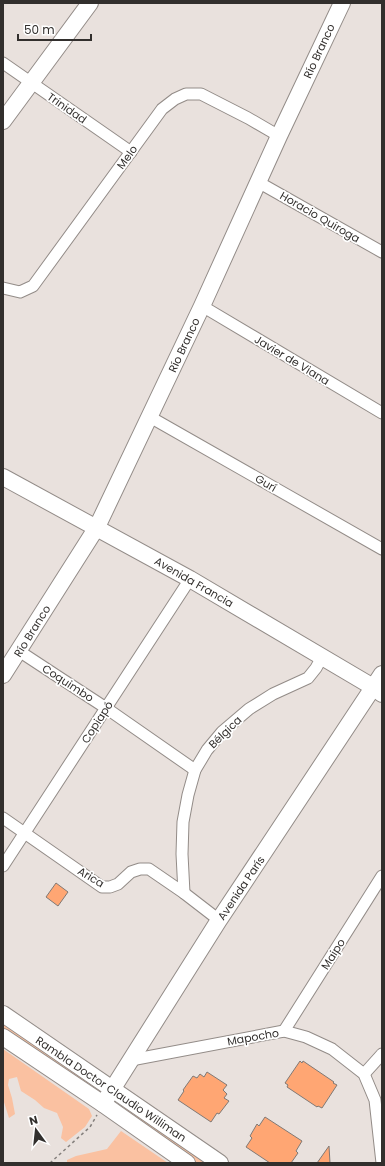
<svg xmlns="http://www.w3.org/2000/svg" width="385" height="1166" font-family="Poppins,sans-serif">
	<rect width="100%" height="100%" fill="#e9e1dd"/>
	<g fill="#fac1a1">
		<polygon points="3,1021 101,1091 101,1092 99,1092 3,1030"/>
		<polygon points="3,1049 89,1109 92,1116 85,1127 66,1142 61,1138 63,1127 57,1113 44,1108 35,1100 21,1091 17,1077 9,1079 8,1085 12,1098 15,1114 9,1118 3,1099"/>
		<polygon points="121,1105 208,1163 195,1163 124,1114 120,1108 120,1106"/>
		<polygon points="121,1131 168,1163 67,1163 67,1160 76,1156 107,1149"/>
	</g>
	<g fill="#ffa673" stroke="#807975">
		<polygon points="56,883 68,892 58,906 46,897"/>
		<polygon points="300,1061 302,1063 303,1061 334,1082 333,1083 337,1085 322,1108 318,1106 317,1107 287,1087 288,1085 285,1083"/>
		<polygon points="207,1072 227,1085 223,1090 227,1094 224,1098 229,1101 219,1114 217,1113 211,1122 178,1100 184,1091 183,1090 193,1076 197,1078 200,1074 204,1077"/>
		<polygon points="265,1117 302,1141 296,1151 298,1153 291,1163 270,1163 246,1147 252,1138 250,1136 257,1124 259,1126"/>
		<polygon points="329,1146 330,1163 317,1163"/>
	</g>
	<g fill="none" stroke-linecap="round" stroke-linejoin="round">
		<defs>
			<g id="street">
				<polyline points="3,63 131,152"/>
				<polyline points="258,182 382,252"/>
				<polyline points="3,288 20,292 33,286 162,109 175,99 186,94 201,94 248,118 279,136"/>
				<polyline points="202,306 382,413"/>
				<polyline points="150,417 382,549"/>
				<polyline points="19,651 54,674 106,708 195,770"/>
				<polyline points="3,818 102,887 110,887 118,884 131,872 140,869 149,869 184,893 219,920"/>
				<polyline points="3,866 190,579"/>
				<polyline points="184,893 182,854 183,822 188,795 195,770 207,750 222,732 249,709 273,694 308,678 316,668 322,657"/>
				<polyline points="284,1031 382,876"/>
				<polyline points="131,1060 284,1031 306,1037 332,1049 364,1074 375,1100 382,1163"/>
				<polyline points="364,1074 382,1054"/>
			</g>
			<g id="secondary">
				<polyline points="3,121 90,3"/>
				<polyline points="3,477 190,579 373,687 382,694"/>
				<polyline points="3,675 97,527 202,306 279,136 342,3"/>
				<polyline points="3,1014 220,1163"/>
				<polyline points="3,1037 103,1104 187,1163"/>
				<polyline points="103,1104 219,920 382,674"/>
			</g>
		</defs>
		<use href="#street" stroke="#938c88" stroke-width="13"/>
		<use href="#secondary" stroke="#938c88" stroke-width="18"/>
		<polyline stroke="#85807d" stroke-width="1.5" stroke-dasharray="3 3" stroke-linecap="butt" points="50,1163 90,1127 97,1115"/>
		<use href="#street" stroke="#fff" stroke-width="11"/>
		<use href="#secondary" stroke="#fff" stroke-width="16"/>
	</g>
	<g text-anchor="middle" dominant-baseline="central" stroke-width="3.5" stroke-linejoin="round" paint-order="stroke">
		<g font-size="11" fill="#322f2d" stroke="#fff">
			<text transform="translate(319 51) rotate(-65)">Río Branco</text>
			<text transform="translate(67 108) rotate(35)">Trinidad</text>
			<text transform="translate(127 157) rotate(-54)">Melo</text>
			<text transform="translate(320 217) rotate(30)">Horacio Quiroga</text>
			<text transform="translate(184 345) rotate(-65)">Río Branco</text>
			<text transform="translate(292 360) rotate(31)">Javier de Viana</text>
			<text transform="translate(266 483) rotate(30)">Gurí</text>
			<text transform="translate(194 582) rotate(30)">Avenida Francia</text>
			<text transform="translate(32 631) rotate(-58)">Río Branco</text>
			<text transform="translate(68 683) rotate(33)">Coquimbo</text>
			<text transform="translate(97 722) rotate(-57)">Copiapó</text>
			<text transform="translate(225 732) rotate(-44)">Bélgica</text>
			<text transform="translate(91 877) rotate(31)">Arica</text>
			<text transform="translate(241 888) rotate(-56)">Avenida París</text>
			<text transform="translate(333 954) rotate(-58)">Maipo</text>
			<text transform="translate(253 1037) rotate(-10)">Mapocho</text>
			<text transform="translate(111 1089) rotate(34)">Rambla Doctor Claudio Williman</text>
		</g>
	</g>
	<rect width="385" height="1166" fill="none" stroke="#322f2d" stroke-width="8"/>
	<g transform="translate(36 1130) rotate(345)" stroke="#ffffff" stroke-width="3" paint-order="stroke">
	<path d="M0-3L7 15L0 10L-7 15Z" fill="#322f2d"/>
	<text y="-6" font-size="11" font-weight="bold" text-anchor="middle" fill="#322f2d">N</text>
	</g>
	<path d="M18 34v6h73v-6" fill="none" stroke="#322f2d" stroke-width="2"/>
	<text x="24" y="34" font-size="12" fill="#322f2d" stroke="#ffffff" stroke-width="3" paint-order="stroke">50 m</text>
</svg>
